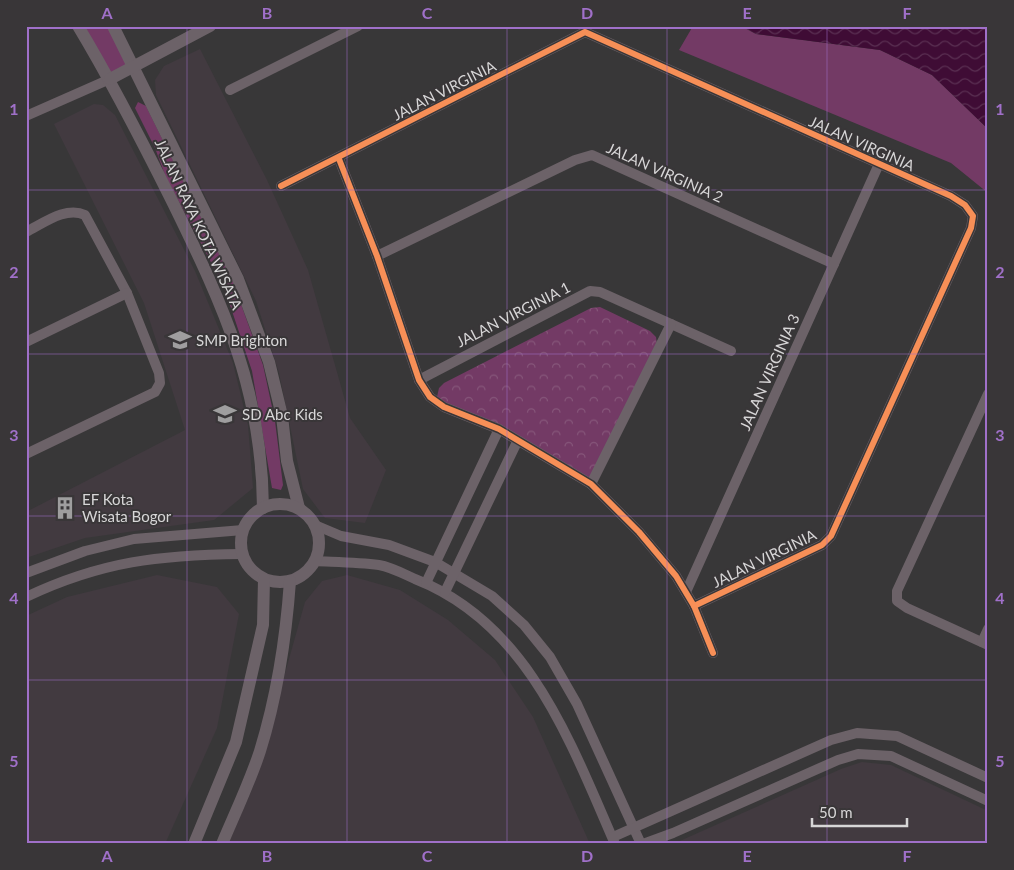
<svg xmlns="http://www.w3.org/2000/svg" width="1014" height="870" font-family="Lato,sans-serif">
	<defs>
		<pattern id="forest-crowns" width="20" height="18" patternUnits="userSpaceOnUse" patternTransform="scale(1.25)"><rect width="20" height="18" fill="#733a65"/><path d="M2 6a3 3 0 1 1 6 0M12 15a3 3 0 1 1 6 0" fill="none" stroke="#86567a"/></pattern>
		<pattern id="water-waves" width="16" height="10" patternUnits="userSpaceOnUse" patternTransform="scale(1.25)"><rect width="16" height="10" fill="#3f0c35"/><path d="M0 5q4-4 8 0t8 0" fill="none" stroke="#5a2f52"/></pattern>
	</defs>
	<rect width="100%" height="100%" fill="#383738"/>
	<g fill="#423a40">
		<polygon points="200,49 267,180 308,270 350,418 386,470 365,523 325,518 303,489 279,373 256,301 156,95 155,80 164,66"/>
		<polygon points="94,104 103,105 115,115 195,271 233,363 248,425 253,488 214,520 85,538 26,558 26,512 185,430 144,303 54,124"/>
		<polygon points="157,575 217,587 239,614 217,728 165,844 26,844 26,616 67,597"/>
		<polygon points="347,575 400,590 448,620 495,660 533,717 590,844 228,844 253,787 305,602 322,581"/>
		<polygon points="862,762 891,765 988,811 988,844 673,844 841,769"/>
	</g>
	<g fill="#733a65">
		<polygon points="78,26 113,26 134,67 110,79"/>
		<polygon points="693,26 741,26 756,34 880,50 932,75 988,129 988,193 951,163 679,50"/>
		<polygon points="138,102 146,106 233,282 263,365 275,421 283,485 281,490 272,488 252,371 224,287 165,175 155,148 135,108"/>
	</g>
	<polygon fill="url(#forest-crowns)" points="600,307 650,331 656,337 657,345 590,480 558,461 443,406 437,397 439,388 444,383 591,308"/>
	<polygon fill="url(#water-waves)" points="741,26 988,26 988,129 932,75 880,50 756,34"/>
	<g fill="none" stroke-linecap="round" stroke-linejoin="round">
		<g stroke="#6c6268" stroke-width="10">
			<polyline points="230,90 358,26"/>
			<polyline points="26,116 110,79"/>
			<polyline points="339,159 377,256 419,380 430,397 444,407 499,429 591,484 639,532 676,576 694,606 713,653"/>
			<polyline points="281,186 585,32 951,196 965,205 973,216 971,228 831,536 822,545 694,606"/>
			<path d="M26,232C44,223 66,206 85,215L127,293L159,373L160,383L155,392L26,454"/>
			<polyline points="377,256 575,160 592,155 834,264"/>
			<polyline points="26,342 127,293"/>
			<polyline points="419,380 590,291 600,292 731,351"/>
			<polyline points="988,394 897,591 897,601 907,608 988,645"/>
			<polyline points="591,484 671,324"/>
			<polyline points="315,525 341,536 389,545 435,562 492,596 524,625 550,657 577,704 641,844"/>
			<path d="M315,561C336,562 358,562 379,565C391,567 404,574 415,579C528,623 570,741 615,844"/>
			<polyline points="26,573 85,551 134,539 243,530"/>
			<polyline points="426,583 499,429"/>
			<polyline points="445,592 517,442"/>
			<polyline points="686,592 879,164"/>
			<path d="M26,597C102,561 160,555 242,554"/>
			<polyline points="982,642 988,629"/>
			<polyline points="613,837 831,740 857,733 897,736 988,778"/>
			<polyline points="643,844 673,833 838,760 858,754 891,756 988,801"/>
		</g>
		<g stroke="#6c6268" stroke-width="12">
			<path d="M78,26C113,84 143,143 173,203C224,307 262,389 263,508"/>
			<polyline points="113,26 238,279 269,362 282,416 287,461 299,508"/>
			<polyline points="110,79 210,26"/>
			<circle cx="280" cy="543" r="39"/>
			<polyline points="194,844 236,742 263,625 264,579"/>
			<path d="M222,844C235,813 250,782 260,751C277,696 286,638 290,581"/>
		</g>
		<defs>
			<g id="cycleway">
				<polyline points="339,159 377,256 419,380 430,397 444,407 499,429 591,484 639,532 676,576 694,606 713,653"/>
				<polyline points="281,186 585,32 951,196 965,205 973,216 971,228 831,536 822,545 694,606"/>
			</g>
		</defs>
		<use href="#cycleway" stroke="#393638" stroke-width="9"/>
		<use href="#cycleway" stroke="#f78f57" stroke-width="6"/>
	</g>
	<path fill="none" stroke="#a070c9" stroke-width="1" stroke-opacity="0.55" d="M187,26V844M347,26V844M507,26V844M667,26V844M827,26V844M26,190H988M26,354H988M26,516H988M26,680H988"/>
	<defs>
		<symbol id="school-bare" viewBox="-9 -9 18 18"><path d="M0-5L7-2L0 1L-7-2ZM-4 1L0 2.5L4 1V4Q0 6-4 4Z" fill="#9f9e9f" stroke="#393638" stroke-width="2.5" paint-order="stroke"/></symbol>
		<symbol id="building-bare" viewBox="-9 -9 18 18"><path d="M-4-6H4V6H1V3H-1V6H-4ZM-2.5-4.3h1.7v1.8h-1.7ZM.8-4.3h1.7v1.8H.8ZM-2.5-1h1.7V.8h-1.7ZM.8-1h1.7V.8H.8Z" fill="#9f9e9f" stroke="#393638" stroke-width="2.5" paint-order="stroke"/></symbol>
	</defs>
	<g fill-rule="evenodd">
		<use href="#school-bare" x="164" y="324" width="32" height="32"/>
		<use href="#school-bare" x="209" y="398" width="32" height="32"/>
		<use href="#building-bare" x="49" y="492" width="32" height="32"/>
	</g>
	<g text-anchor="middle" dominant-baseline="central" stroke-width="4" stroke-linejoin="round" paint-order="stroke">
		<g font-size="15" fill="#d7d6d7" stroke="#393638">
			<text transform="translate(444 90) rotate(-27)">JALAN VIRGINIA</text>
			<text transform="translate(862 143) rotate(24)">JALAN VIRGINIA</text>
			<text transform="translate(665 172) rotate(24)">JALAN VIRGINIA 2</text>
			<text transform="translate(199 224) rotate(65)">JALAN RAYA KOTA WISATA</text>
			<text transform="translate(513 314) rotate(-27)">JALAN VIRGINIA 1</text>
			<text transform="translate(769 372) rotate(-66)">JALAN VIRGINIA 3</text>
			<text transform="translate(764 558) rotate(-26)">JALAN VIRGINIA</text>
		</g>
		<g font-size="15" fill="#d7d6d7" stroke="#393638" text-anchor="start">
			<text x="196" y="340">SMP Brighton</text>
			<text x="242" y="414">SD Abc Kids</text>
			<text x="82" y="499">EF Kota<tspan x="82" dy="17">Wisata Bogor</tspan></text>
		</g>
	</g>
	<rect width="1014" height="870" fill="none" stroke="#393638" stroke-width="55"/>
	<path d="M812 818v8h95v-8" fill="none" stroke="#d7d6d7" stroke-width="2.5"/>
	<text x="819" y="818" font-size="15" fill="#d7d6d7" stroke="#393638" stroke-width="4" paint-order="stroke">50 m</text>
	<rect x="28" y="28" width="958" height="814" fill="none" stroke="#a070c9" stroke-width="2"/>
	<g font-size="16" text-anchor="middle" font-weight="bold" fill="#a070c9">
		<text x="107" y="19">A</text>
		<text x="267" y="19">B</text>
		<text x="427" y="19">C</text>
		<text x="587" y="19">D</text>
		<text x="747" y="19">E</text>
		<text x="907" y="19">F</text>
		<text x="14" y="115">1</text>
		<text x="1000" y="115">1</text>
		<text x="14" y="278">2</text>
		<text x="1000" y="278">2</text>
		<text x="14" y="441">3</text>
		<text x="1000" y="441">3</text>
		<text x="14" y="604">4</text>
		<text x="1000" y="604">4</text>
		<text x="14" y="767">5</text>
		<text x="1000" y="767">5</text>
		<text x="107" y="862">A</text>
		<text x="267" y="862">B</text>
		<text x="427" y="862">C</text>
		<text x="587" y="862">D</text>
		<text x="747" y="862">E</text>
		<text x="907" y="862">F</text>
	</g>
</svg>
